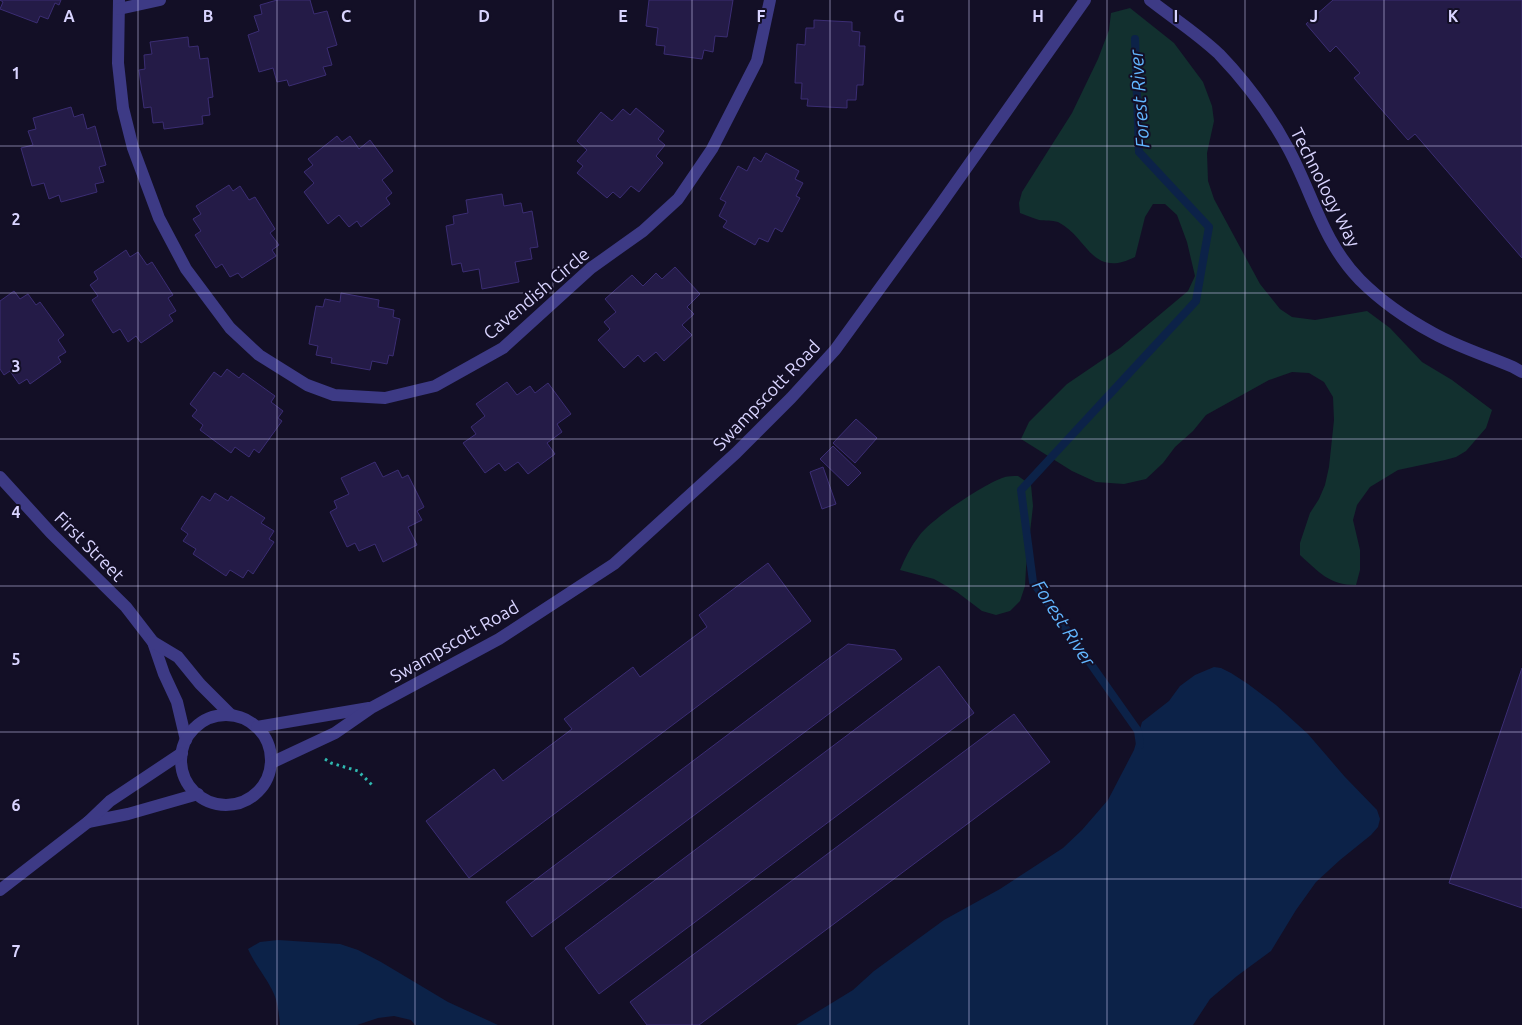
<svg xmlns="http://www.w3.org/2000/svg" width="1522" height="1025" font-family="Ubuntu,sans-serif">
	<rect width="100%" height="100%" fill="#130f26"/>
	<g fill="#12302f">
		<path d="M1130,8L1174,43L1203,82L1212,106L1214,121L1207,153L1208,181L1214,199L1260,284L1280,309L1292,317L1315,320L1367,311L1390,328L1422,362L1452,380L1492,410L1486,428L1466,451L1456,457L1445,460L1398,470L1370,487L1357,505L1353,520L1360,550V570L1356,585C1329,585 1319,572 1300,555V543L1310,513L1319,499L1325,485L1329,467L1334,420L1333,397L1324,382L1309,373L1292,372L1269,380L1206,415L1193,431L1175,447L1163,463L1146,479L1124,484L1096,482L1072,471L1021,439L1029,422L1067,384L1120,348L1188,291L1195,276L1187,242L1177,215L1165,204H1153L1145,217L1135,257C1091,279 1088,237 1058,222C1052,220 1045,221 1039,220C1032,218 1026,215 1020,213L1019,203L1022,192L1072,113L1098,59L1109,30L1111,13Z"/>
		<path d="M1018,476L1031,485L1033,506L1026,568L1025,586L1020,601L1010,611L996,615L982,611L957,592L934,579L900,570C905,558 911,546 919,536C931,519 983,485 1002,478C1007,476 1013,476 1018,476Z"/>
	</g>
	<g fill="#0c2248">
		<polygon points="1214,667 1221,668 1231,673 1248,684 1276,705 1308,734 1345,777 1377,810 1380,819 1378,827 1371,835 1340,860 1316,882 1296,910 1271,951 1237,976 1210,999 1193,1025 796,1025 853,990 874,971 944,920 1000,889 1063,848 1082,830 1108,800 1134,750 1142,722 1169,701 1180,686 1195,675"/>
		<path d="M278,940L340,944L358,950L381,962L448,1002L498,1025H415L411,1020L394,1016L378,1018L357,1025H280C279,1015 278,1003 274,994C267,978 255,965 248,949L260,942Z"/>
	</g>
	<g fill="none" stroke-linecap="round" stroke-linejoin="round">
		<polyline stroke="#0c2248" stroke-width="8" points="1135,39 1139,152 1209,227 1196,301 1021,490 1033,582 1138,731 1140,745"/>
	</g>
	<g fill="#241b47" stroke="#3b2d73">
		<polygon points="0,0 61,0 59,5 55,3 48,19 40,16 37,23 0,9 3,2"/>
		<polygon points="277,0 310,0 314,14 327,11 337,45 327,48 332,65 323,67 326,75 289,86 287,80 277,82 273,68 259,72 248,35 259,31 254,16 262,14 260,5"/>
		<polygon points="649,0 733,0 727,37 715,36 713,52 704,50 702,59 664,54 665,46 656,45 658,28 646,26"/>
		<polygon points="1333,0 1522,0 1522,258 1415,134 1408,140 1354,78 1360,73 1336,46 1330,52 1306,24"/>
		<polygon points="814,20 852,22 852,31 860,32 859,46 865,46 863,85 857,85 856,100 847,100 847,108 807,106 808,99 801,99 802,83 795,83 797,44 805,45 806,28 814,28"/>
		<polygon points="188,37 189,47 198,46 200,59 208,58 213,97 208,98 210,115 202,116 203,124 164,129 163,122 153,123 151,107 144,108 139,70 145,69 144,55 152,54 150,42"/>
		<polygon points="71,107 74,117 83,114 87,129 95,126 106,165 99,167 104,182 95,184 97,192 61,202 59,195 49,199 44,183 32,186 21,148 33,145 28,131 36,129 33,118"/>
		<polygon points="636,108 664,131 658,139 665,145 656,156 663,163 639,192 631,186 620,198 613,192 607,198 577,173 583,166 577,161 587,150 577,141 601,112 612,121 623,109 630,115"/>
		<polygon points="337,136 342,142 350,136 359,149 370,140 393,171 382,180 392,193 386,198 390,204 361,227 357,221 349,227 339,215 328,224 304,192 314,183 304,172 313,165 308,159"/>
		<polygon points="766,153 799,171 795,179 803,183 796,196 800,198 782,232 775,228 768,242 759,238 755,245 723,227 727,221 719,216 726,202 720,199 738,166 747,171 754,157 761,162"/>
		<polygon points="229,185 233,191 240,186 249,200 255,197 275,229 270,233 279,245 272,250 276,256 242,278 238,273 230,277 222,264 216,268 195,235 201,231 193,219 201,214 196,206"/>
		<polygon points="502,194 504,206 521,203 523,213 532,211 538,247 530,248 532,259 515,262 519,282 482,289 479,269 463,272 461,263 452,265 446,226 454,224 453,216 468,213 466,200"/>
		<polygon points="126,250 130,257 138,252 147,265 152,262 173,295 168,298 176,311 169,315 173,321 141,343 136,336 128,342 120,329 113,333 92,300 98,296 90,285 98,279 94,272"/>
		<polygon points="675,267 700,294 687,307 694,314 682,325 692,335 664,361 656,352 644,362 638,355 624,368 598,340 610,329 604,322 616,312 605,299 632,275 643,286 656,273 662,279"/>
		<polygon points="14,291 20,299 28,294 36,305 40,302 64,335 58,340 66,352 58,357 61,362 30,384 27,379 19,384 10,371 4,375 0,369 0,301"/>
		<polygon points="341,293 379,300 378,307 394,310 393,317 400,319 393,356 389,355 387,364 372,361 370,370 331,363 332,358 316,355 318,346 309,344 316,306 323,307 325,299 340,302"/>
		<polygon points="227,369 239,378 243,373 275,396 271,402 283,411 278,418 282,421 259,453 254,449 249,457 235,447 231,453 200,430 203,425 192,416 197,410 190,404 214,372 221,377"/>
		<polygon points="507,382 517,395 530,386 535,393 548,383 571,414 557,424 562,432 547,443 555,454 528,474 518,462 505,471 499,463 485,473 463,443 476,434 471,427 485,416 476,404"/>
		<polygon points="856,419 877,438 855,463 833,443"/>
		<polygon points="833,446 861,473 848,486 820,459"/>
		<polygon points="375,462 383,477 398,470 402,478 408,475 424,507 417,511 422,520 408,527 417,545 383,562 375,544 359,551 355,543 347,547 330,512 337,508 334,501 349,494 341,478"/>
		<polygon points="823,467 836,504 822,509 810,472"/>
		<polygon points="215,493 228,501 231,496 265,518 261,523 274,531 269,539 274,542 253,574 248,570 243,578 230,570 226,576 193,554 196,549 183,541 188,534 181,529 202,496 210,501"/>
		<polygon points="768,563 811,621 469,878 426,821 494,769 503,781 572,729 564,719 633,667 640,677 707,627 699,615"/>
		<polygon points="848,644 895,650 902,659 532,937 506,902"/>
		<polygon points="939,666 974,713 599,994 565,948"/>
		<polygon points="1522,668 1522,908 1449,883"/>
		<polygon points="1014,714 1050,762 699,1025 647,1025 630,1002"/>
	</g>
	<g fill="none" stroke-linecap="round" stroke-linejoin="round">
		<polyline stroke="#2fb8b0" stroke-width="3" stroke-dasharray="2.5 4" stroke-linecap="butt" points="325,759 331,763 358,771 374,787"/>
		<g stroke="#3d3a85" stroke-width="12">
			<polyline points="119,0 118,63 123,108 133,148 159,218 186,269 230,328 259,355 307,385 334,395 385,398 435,386 503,348 591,268 643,231 678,199 712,149 757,61 770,0"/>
			<path d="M1150,0C1173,18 1198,34 1219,54C1246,82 1269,113 1288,148C1313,194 1322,241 1360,280C1381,301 1407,319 1433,333C1458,347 1487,356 1513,367L1522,372"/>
			<polyline points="119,9 160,0"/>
			<polyline points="0,477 51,533 126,607 153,642 164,674 177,702 186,740"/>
			<polyline points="153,642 178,657 200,684 231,715"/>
			<circle cx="226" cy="760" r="45"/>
			<polyline points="257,727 369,708"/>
			<polyline points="271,763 335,733 371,708 499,639 614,564 736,453 791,398 835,350 936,211 1085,0"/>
			<polyline points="88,822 128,814 198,794"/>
			<polyline points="0,890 88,822 110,801 182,753"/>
		</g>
	</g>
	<path fill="none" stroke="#d9d4ff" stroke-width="1" stroke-opacity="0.55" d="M138,0V1025M277,0V1025M415,0V1025M553,0V1025M692,0V1025M830,0V1025M969,0V1025M1107,0V1025M1245,0V1025M1384,0V1025M0,146H1522M0,293H1522M0,439H1522M0,586H1522M0,732H1522M0,879H1522"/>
	<g text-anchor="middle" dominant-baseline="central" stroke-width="4" stroke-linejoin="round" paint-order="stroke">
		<g font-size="18" fill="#d9d4ff" stroke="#130f26">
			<text transform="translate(1326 187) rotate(63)">Technology Way</text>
			<text transform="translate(536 293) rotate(-40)">Cavendish Circle</text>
			<text transform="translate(766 395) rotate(-46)">Swampscott Road</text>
			<text transform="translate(90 546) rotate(45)">First Street</text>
			<text transform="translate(454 641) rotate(-30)">Swampscott Road</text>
		</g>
		<g font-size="19" font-style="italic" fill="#62b6ff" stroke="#130f26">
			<text transform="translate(1139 99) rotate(-94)">Forest River</text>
			<text transform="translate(1064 623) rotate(57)">Forest River</text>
		</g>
	</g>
	<g font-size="16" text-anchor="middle" font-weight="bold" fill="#d9d4ff" stroke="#130f26" stroke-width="4" stroke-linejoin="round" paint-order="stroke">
		<text x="69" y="22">A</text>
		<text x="208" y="22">B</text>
		<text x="346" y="22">C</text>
		<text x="484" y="22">D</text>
		<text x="623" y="22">E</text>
		<text x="761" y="22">F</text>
		<text x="899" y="22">G</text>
		<text x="1038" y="22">H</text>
		<text x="1176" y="22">I</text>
		<text x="1314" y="22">J</text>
		<text x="1453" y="22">K</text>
		<text x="16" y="79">1</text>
		<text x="16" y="225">2</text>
		<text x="16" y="372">3</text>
		<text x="16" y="518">4</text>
		<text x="16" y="665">5</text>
		<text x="16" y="811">6</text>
		<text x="16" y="957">7</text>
	</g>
</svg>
